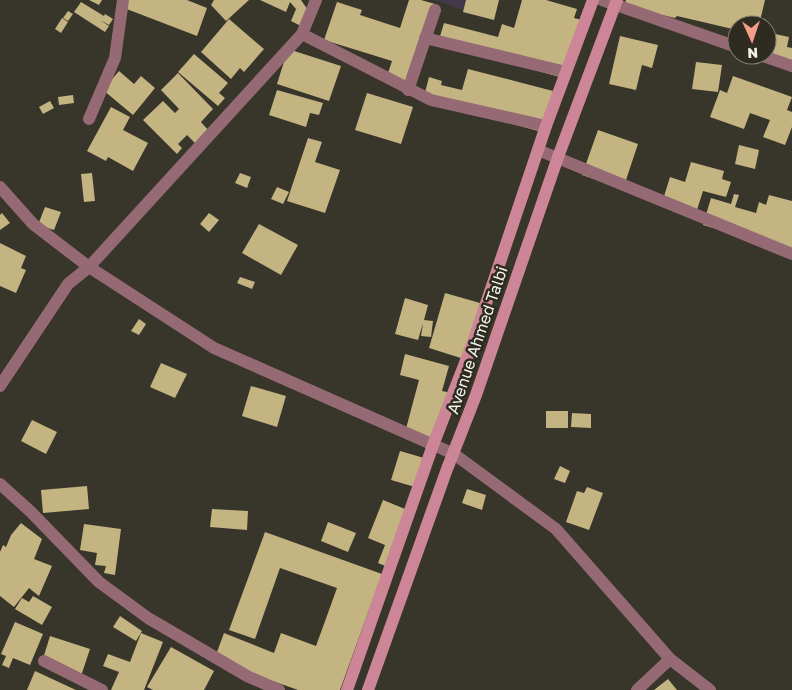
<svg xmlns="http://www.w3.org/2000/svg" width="792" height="690" font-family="'Golos Text',sans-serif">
	<rect width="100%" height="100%" fill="#38352a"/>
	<polygon fill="#413949" points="434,0 484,0 478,15"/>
	<g fill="#c3b481">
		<polygon points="89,0 102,0 99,5"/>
		<polygon points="127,0 187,0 207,8 197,36 124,8"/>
		<polygon points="214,0 249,0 226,21 211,5"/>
		<polygon points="260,0 301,0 308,10 301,26 291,21 296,9 290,2 286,12"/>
		<polygon points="409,0 421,0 435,4 409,86 386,79 392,61 324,40 337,2 362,10 360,15 400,28"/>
		<polygon points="466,0 499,0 494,20 463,12"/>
		<polygon points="522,0 546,0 577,9 574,18 582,20 563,78 438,43 444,23 498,37 502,24 514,28"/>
		<polygon points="626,0 765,0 759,25 737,25 737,30 677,16 675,18 624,6"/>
		<polygon points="81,2 104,16 105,14 113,19 109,25 100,20 109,26 105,32 74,12"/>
		<polygon points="68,11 73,14 68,21 63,18"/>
		<polygon points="62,18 68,22 61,33 55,29"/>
		<polygon points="229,19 264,49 244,72 240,68 231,79 201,52"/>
		<polygon points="775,34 789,37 787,47 792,48 792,65 769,59"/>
		<polygon points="620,36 658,45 652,68 642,65 636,90 609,84"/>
		<polygon points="288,49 341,66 329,101 277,84"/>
		<polygon points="194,54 228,83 219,93 225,98 218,106 178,72"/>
		<polygon points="696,62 722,65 718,92 692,89"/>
		<polygon points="468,69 553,91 542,132 423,100 429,77 442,81 441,85 462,90"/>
		<polygon points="119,71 134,84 141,76 155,88 133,115 103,90"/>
		<polygon points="178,73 213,109 201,122 209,131 196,144 187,135 178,144 182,148 177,154 143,120 163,101 175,113 179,109 161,90"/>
		<polygon points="733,76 792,97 787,110 792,112 792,127 785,145 763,137 770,120 750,113 744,129 710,117 720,90 727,93"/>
		<polygon points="277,90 323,103 319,115 310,113 306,127 269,115"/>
		<polygon points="367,93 413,107 401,144 355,130"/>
		<polygon points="73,95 74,103 59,105 58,97"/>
		<polygon points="50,101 54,108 43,114 39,107"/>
		<polygon points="111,107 130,117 123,130 148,143 133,171 108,157 106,161 87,151"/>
		<polygon points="598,130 638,144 623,189 582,175"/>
		<polygon points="308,138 322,142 315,162 340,170 325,213 287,201"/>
		<polygon points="739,145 759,150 755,169 735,164"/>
		<polygon points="691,162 724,171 722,179 731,182 726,197 703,191 695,216 661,206 670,177 685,182"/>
		<polygon points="92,173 95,201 84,202 81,174"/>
		<polygon points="240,173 251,177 247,188 235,183"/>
		<polygon points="277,187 289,192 283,204 271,199"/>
		<polygon points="734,194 739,195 735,207 756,213 759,202 766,205 769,195 792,201 792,251 703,225 711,198 731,204"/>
		<polygon points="45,207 61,212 54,230 38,225"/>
		<polygon points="2,213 10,223 0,230 0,215"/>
		<polygon points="209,213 219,220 209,232 200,224"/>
		<polygon points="259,224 298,245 281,275 242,253"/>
		<polygon points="0,243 26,256 21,268 26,270 16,293 0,286"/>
		<polygon points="240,277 255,282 252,289 237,283"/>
		<polygon points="445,293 480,303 464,359 429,348"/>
		<polygon points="405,298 428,305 424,320 433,321 431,337 421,336 423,323 418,340 395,334"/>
		<polygon points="139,319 146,324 139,335 131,331"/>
		<polygon points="405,354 449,366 442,391 452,393 438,446 404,436 419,380 400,375"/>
		<polygon points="161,363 187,374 175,398 150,387"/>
		<polygon points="251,386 286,396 277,427 242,416"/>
		<rect x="546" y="411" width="22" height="17"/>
		<polygon points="572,413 591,414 591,428 571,427"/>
		<polygon points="32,420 57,432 46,454 21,441"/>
		<polygon points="400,451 424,458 415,487 391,480"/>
		<polygon points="560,466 570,471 565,483 554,479"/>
		<polygon points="87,486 89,509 43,513 41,490"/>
		<polygon points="587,487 603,493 589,530 566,522 577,491 584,493"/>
		<polygon points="467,489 486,495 482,510 462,503"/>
		<polygon points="383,500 410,511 388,567 378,563 385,545 368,538"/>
		<polygon points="212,509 248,511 247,530 210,527"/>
		<polygon points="328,522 356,533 348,552 321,541"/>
		<polygon points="21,523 42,539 34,559 52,566 39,596 29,588 14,607 0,596 0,552 3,545 6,547 11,535"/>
		<polygon points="84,524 121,529 115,575 104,573 106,566 95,565 97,553 80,550"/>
		<polygon points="265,532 382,574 340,690 298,690 214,660 224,633 274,653 281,633 316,646 337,588 280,568 255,639 229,630"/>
		<polygon points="33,596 52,607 42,625 15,609 22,598 29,602"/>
		<polygon points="120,616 142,631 136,641 113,627"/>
		<polygon points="15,622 43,634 30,665 13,658 9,668 2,665 6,656 1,654"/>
		<polygon points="141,633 163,642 144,690 111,690 119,672 103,666 108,654 130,662"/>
		<polygon points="50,636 90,649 81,676 42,662"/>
		<polygon points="171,647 214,671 204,690 153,690 147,687"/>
		<polygon points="35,671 76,690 27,690"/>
		<polygon points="668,679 677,690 654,690"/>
	</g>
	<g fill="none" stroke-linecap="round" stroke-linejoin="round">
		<g stroke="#966a74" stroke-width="12">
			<polyline points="602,0 737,47"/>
			<polyline points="302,34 431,100 546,126"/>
			<polyline points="425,38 566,72"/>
			<polyline points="760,55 792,66"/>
			<polyline points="408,90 435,10"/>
			<polyline points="89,119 115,58 123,0"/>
			<polyline points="538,150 792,254"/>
			<polyline points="0,187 33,224 89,267 214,348 454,454 556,529 670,659 710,690"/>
			<polyline points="0,386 68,284 89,267 302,34 316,0"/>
			<polyline points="0,484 31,512 99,582 148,618 247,676 279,690"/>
			<polyline points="44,661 102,690"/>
			<polyline points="637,690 670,659"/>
		</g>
		<g stroke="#cc8697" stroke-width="12">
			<polyline points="347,690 433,445 472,345 546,126 593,0"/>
			<polyline points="368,690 447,469 476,395 558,157 617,0"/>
		</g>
	</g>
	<g text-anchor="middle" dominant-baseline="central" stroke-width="5" stroke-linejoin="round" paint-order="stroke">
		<g font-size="16" fill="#f4f2eb" stroke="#2e2b21">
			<text transform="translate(477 340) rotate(-71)">Avenue Ahmed Talbi</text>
		</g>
	</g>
	<g transform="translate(752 40) rotate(177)"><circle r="24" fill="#2e2b21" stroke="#7d7b72"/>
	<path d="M0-4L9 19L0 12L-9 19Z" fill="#f49e88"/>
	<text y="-8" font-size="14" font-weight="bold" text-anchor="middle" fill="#f4f2eb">N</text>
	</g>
</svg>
